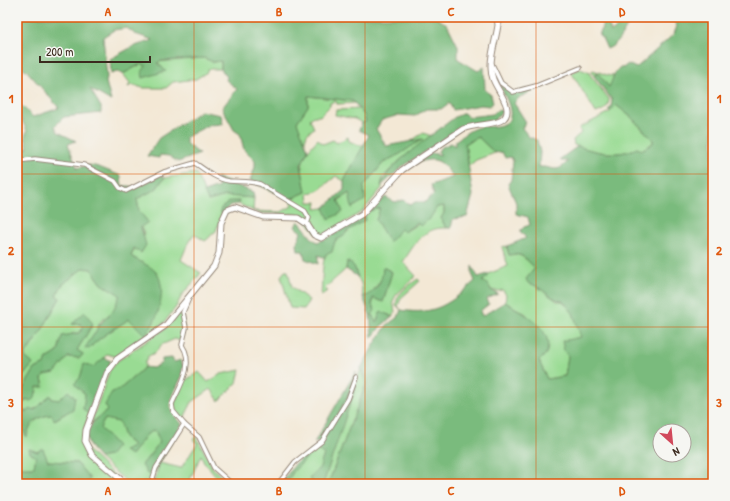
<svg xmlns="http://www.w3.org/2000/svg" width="730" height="501" font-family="'Patrick Hand',sans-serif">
	<rect width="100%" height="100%" fill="#f6f6f2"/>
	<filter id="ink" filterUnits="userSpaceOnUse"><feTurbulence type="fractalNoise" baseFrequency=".025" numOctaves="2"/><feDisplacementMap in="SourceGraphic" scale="8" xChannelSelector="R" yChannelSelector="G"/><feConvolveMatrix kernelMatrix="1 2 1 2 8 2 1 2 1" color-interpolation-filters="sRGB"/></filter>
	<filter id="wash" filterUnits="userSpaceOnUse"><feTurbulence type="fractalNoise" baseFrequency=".012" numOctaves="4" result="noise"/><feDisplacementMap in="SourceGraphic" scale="16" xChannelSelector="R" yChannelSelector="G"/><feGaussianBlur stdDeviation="0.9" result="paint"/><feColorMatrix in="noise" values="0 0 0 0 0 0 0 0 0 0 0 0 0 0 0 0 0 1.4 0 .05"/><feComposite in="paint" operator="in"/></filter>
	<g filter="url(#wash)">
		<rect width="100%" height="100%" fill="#f3e8d5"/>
		<g fill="#99db93" stroke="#6a8258">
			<polygon points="204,58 213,62 221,61 221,69 208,69 207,72 196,79 173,82 166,88 143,88 133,85 128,87 130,83 123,74 141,64 165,71 157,62"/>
			<path d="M580,69L588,72L609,99C609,108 604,110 596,113L573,75L570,73Z"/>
			<polygon points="593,70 610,76 613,74 613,81 609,88 598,73 594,76 591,72"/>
			<polygon points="308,96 353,101 356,103 337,104 336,101 330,103 330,106 320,116 314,116 310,119 314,128 307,134 304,144 297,122 308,106"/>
			<path d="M616,105L631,117L653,140V143L641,150L637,148C616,158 595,152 574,145L573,140L581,133L579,128L610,112Z"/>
			<polygon points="359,109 364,115 366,123 362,123 355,119 335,115 336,110"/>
			<path d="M423,133L432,136L400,160L382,178V188L362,212L323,235L317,234L306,220L297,214L258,213L239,204V201C228,201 225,204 220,212L222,214L216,231C211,234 210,238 205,241L194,234L189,241L181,260L201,273L182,295L176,307L163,324L117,357L107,354L98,365L93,367L84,365L80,378L74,384L86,393L83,409L89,415L82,435L84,447L123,484H86L90,479L77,463L48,461L38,453L30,449V453L36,457L34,467H17V414L20,416L27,436C28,423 39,415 52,415L55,420L66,413L59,400L52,399L50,395L39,407L27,412L17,408V403L20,406L37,392V387L44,384L42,379L44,375L55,373L68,357L80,358L83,354L77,350L93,324H72H81L84,327L79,333H73L60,343L58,352L47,359L45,364L35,369L17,399V383L33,364L24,357L42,330L60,298L56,296L62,285L83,268L91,269L102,284L121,294L113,311L100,322L89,349C100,336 115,329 129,319L145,335L156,272L131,256L144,233L141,226L148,222L139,211L137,199L156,189L164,178L196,173L208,201L226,196L254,198L253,211L281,212L292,206L290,199L306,192C301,166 298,160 318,139L323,144L333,140L337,143L348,137L349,141L358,145H364L344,181L336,176L319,190L308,194L309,202H317L316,209L324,208L330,219L338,201L349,193L364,186L384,162L400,154L421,139L411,141Z"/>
			<polygon points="478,137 495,153 476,160 469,166 465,144"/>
			<path d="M444,206V213L441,218L446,228C423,227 415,244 403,262L416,276L396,295L393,301L395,312L392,317L388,314L376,324L372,315L373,297L383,302L392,272L383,267V277L370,295L363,297L361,283L347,261L346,269L325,288L327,291L321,296C322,285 322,265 325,255C330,243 354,226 365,220V216L370,211L380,208L405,232C417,223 429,221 437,207Z"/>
			<path d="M506,246L509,255C522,252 526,260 535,268L527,279L557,301H563L573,313L582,337L568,356L565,376L547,379L539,361L547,352L526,314L505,302L506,295L503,290C492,293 489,289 482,281L487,277L488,274L508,266L502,247Z"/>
			<polygon points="285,271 288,271 292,287 309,300 304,309 290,308 281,276"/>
			<path d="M418,279L420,281L401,298L398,306L401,310L396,305C396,294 409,285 418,279Z"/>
			<polygon points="181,309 184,328 180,341 175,339 161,345 156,352 147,357 148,359 145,362 145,367 119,390 108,410 91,423 110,370 116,362 166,328"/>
			<polygon points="361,368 366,384 328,484 323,484"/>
			<polygon points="240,370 237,383 219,401 211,389 192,402 183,420 174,408 174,404 184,381 199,372 208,382 221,374"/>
			<polygon points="105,419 119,422 124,437 134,446 131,455 147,434 155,430 160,442 142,465 154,473 150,484 144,481 142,484 129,484 99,458 109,456 100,428"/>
			<polygon points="196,436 213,468 229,484 223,484 204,462 201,455 188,484 153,484 160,463 181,468 197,444 193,439"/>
			<polygon points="315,449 324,454 320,467 309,479 315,484 286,484 293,472"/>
		</g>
		<g fill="#7abb7d" stroke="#5a724e" fill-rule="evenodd">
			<path d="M17,17H434L447,24L458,46V59L478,71L484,67L485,90L491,95L493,103L489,106L481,105L453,110L449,103L441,109H426L415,116L399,115L382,120L376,129L386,146L423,139L400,154L384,162L364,186L365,200L352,208L349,193L338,200L343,212L329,219L324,208L344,190V181L369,135L359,130L362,123L366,122L364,115L353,101L308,96V106L297,122L308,150L301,165L306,192L290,199L250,181L255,167V161L244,150L240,134L234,130L222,108L237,89L226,80L227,77L221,69V61L213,62L204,58L161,61L157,63L166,71L143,78L142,72L146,66L141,64L123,74L117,72L111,74L110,59L132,47L153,40L135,34L127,28L114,30L103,37L107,77L106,82L111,101L90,89L101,107V113L64,117L55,126L58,132L76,141L68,144L77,168L90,165L99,167L121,176L122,186H131L133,189L161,175L164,178L156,189L137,199L139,211L148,222L141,227L146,245L141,253L134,248L131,256C138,261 149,265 155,271C169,286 158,323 145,335L129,319C115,329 100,336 89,349L85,348L102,322L113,311L120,295L102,284L91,269L83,268L62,285L56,296L60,298L42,330L24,356L33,364L17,383V150L28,148L25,136L27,131L17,110V106H22L33,117L59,108L27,71L17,63Z"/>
			<path d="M587,17H606L611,32L621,25L623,17H632C626,27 619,45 607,49L602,38L599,36L603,23Z"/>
			<path d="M672,17H713V484H328L366,384L361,368L374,345L387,325L398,317L401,310C435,316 451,303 475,281L472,274V266L478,277L488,274V277L482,281L488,284L491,290L498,294L487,299L489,304L480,311L482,316L505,302C520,311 554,328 547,351C546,355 542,358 539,361L547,379L565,376L568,356L564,351L562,341L581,337L573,313L563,301C550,300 542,286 528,283L526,279L535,268C526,259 522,252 509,255L507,246C512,244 522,240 526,238L520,231L524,227L530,225L528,217L516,214V203L508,184L511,180L513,161L511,157L505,158L502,152L495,153L478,137L465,144L473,195L467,217L453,219L451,228H446L441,218L444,213V206L437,207L431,217L421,226L417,223L404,232L401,229L389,242L376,220L380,208L370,211L385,197L395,202L403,200L411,205L415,202H425L434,194L431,185L453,177C441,159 435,156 415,164L431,153L441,155L438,152L440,148L451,143L455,146V141C461,137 469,130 476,128C484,125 493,128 501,125C520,121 505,95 499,85H501C519,103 520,84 535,90L520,97L514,103L526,122L522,128L529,137L537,140L540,152L539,167C553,166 556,175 568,161H561L560,159L578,146C598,153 618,157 637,148L642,150L653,143V140L631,117L616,105L610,111L608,110L611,107L612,100L594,76L598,73L609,87C613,80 613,73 620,67L623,68L628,64L636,68L674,34L677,26ZM660,431H684V455H660Z"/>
			<path d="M497,110L503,111L495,120L466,124L402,167L381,186C384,167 438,131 455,117L464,113L468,117L493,114Z"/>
			<polygon points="201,111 221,115 223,124 209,125 186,137 186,144 200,154 178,162 169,156 160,155 159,158 147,156 159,138"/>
			<polygon points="216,177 253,192 254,198 226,196 208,201 204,192 219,187"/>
			<polygon points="231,201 239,201 239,204 230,205 222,214 220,212 221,208"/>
			<path d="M365,216V220L347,231L344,236L335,241L332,252L325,255V258L318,255V264L305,259L303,251H298L297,244L301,232L295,227L298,221C306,227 309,239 318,242L328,238Z"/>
			<polygon points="347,261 354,266 358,277 346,269"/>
			<path d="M383,267L392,272L383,302L373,298L372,305L375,310L372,315L376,323L381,311L392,317L380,327L372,338L370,315L363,297C376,293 383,280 383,267Z"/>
			<polygon points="85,312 93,324 77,350 83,354 80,358 68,357 55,373 44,375 42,379 44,387 37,387 35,398 30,401 27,399 20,406 17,403 17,399 35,369 45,364 47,359 58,352 62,336 79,333 84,327 81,324 72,324"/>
			<polygon points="104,358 111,361 89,415 83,409 85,394 74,384 80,378 84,364 93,367"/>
			<path d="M172,358L174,362L181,360L183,366H186C183,377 168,400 171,408C172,414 178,419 182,424L154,473L147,474L142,465L160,442L155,430L147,434L131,455L124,451L134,446L124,437L119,422L105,419L100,428L117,446L109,456L99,458C78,434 86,427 108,410L105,405L112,392L119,390L145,367L153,368L162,363V359Z"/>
			<path d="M356,371C356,382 329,434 320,441C318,442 315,442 314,443Z"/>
			<polygon points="355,382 357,383 323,484 315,484 309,479 320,467 324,454 315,449 293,472 286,484 280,484 296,463 323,441"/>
			<path d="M68,391L75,397L73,409L54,420L52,415C39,415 28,424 27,437C20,430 24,419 17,414V408L27,412L31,409L35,410L50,395L52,399L59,400Z"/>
			<polygon points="29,449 38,452 39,450 43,449 48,461 77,463 90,479 86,484 17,484 17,467 34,467 36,457 30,453"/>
		</g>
	</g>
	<g filter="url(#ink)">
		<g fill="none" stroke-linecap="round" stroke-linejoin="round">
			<defs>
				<g id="minor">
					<polyline points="491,62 501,83 513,92 536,86 580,68"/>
					<path d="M17,161L35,159L84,165L115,181L120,188L126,191L164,172L195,163C205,170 216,179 229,181C239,182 250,181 260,184L305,211L309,218L307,224"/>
					<path d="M190,296L183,312L186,328L182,345C195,364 180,386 172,404L173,411L184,424L199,437L214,468L232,484"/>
					<polyline points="151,484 156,468 184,424"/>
					<polyline points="278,484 295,462 322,441 348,399 356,377"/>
				</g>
				<path id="secondary" d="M126,484L92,455L85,441L86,430L107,373L117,359L165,326L214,266L219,253L221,223L227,210L235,207L263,217L298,218L307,224L314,235L321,238L362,214L402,170L463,129C474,124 495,125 502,120C516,110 497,91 493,79C487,63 496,41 498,25L497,17"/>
			</defs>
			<use href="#minor" stroke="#97897a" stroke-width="5.5"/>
			<use href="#secondary" stroke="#97897a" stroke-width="7"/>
			<use href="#minor" stroke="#fff" stroke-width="3.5"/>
			<use href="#secondary" stroke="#fff" stroke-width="5"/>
		</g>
	</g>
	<path fill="none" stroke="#df570d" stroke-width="1" stroke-opacity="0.55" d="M194,17V484M365,17V484M536,17V484M17,174H713M17,327H713"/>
	<rect width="730" height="501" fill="none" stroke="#f6f6f2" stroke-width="44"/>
	<g transform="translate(672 443) rotate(153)"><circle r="19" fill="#f6f6f2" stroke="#aba49d"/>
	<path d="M0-3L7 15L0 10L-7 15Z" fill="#d1495b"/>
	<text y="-6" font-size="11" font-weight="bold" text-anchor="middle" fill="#3b2a1e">N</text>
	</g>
	<path d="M40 56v6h110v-6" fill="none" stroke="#3b2a1e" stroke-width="2"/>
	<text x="46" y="56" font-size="12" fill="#3b2a1e" stroke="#f6f6f2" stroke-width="3" paint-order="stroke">200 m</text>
	<rect x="22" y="22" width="686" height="457" fill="none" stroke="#df570d" stroke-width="1.5"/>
	<g font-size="13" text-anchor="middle" font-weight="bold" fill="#df570d">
		<text x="108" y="16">A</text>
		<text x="279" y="16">B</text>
		<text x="451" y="16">C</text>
		<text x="622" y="16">D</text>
		<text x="11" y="103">1</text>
		<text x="719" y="103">1</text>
		<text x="11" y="255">2</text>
		<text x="719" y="255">2</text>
		<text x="11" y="407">3</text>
		<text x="719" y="407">3</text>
		<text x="108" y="495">A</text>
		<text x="279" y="495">B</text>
		<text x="451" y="495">C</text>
		<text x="622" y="495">D</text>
	</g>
</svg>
